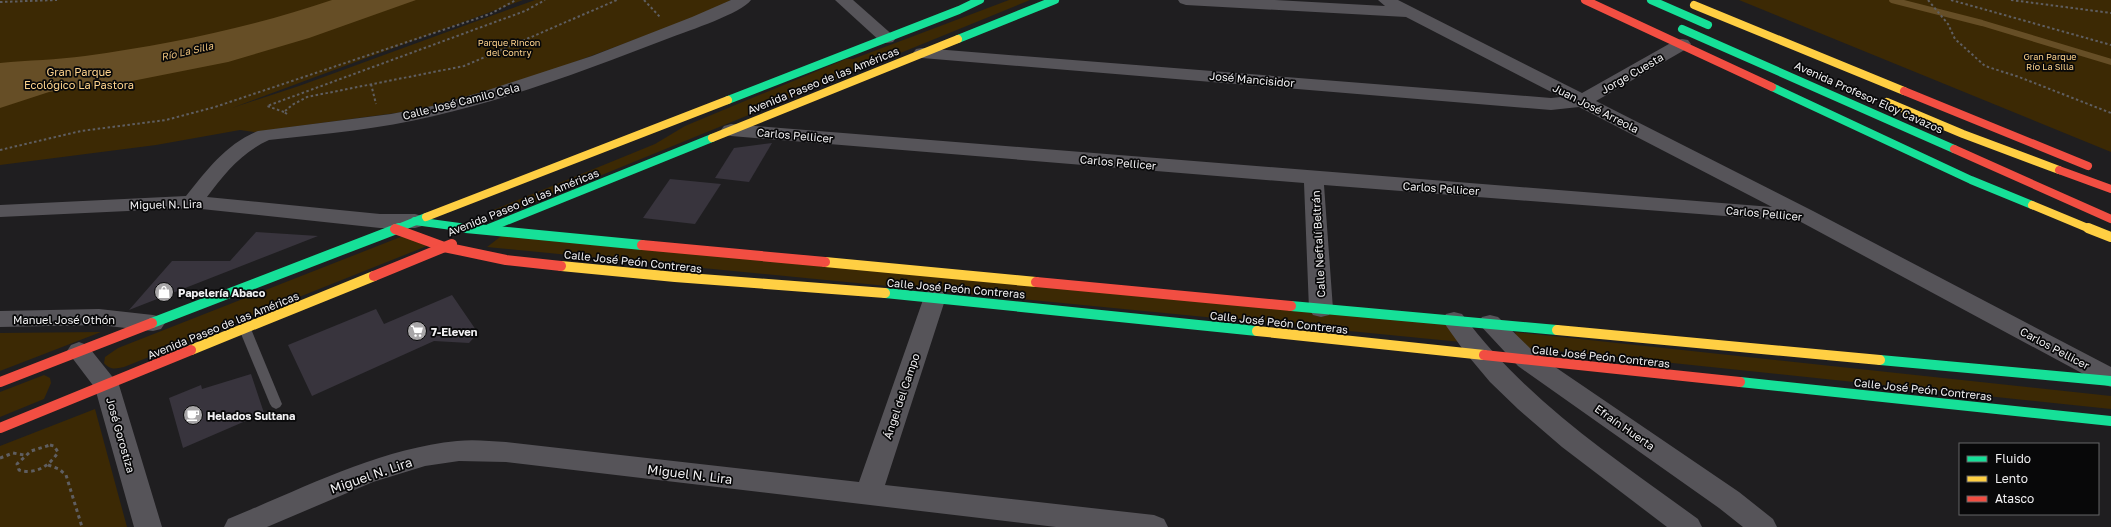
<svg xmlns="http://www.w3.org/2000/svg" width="2111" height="527" font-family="'Golos Text',sans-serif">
	<rect width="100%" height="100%" fill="#1f1e20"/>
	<g fill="#3c2904">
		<polygon points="0,0 523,0 232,108 299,86 535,0 731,0 712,11 521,82 418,110 254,132 240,130 156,145 0,165"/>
		<polygon points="1009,0 1030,0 504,215 496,215 491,211 655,144 685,126 846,59 853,59"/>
		<polygon points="1739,0 2111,0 2111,152"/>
		<polygon points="504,234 1451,325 1461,342 487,247"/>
		<path d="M403,236L427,246L124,367C115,369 110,370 104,363L105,357L118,348Z"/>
		<polygon points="101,332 0,371 0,333"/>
		<polygon points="1515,332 2111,396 2111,409 1520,347"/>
		<polygon points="44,375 50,378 51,383 44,399 0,417 0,392"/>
		<polygon points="95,409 127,527 0,527 0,446"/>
	</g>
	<path fill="#664e26" d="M332,0H416L309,38L228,62L127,82L49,92L0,108V63C28,60 57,60 85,56C168,45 253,27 332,0Z"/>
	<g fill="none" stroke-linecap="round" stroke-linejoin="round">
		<polyline stroke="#664e26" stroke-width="6" points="1892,0 1982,23 2111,62"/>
	</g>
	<g fill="#38343d">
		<polygon points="772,143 749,182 715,178 734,148"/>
		<polygon points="670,179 721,184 695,224 643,218"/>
		<polygon points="256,232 318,236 129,310 172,261 230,261"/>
		<polygon points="452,295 478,333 469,343 434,341 312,396 288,345 376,309 384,324"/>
		<polygon points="251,374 264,413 183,448 169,398 201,385 202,389"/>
	</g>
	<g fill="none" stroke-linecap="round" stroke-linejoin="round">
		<g stroke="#5f5e61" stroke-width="2" stroke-dasharray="2.5 2.5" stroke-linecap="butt">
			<polyline points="644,0 660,17"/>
			<polyline points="1928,0 1948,24 1955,39 1985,66 2019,77 2111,113"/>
			<polyline points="1951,0 2111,45"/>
			<polyline points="2011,0 2111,13"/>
			<polyline points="0,2 57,0"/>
			<polyline points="371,84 376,104"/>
			<polyline points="284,112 267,106 525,11 545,0"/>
			<polyline points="287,114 284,112 292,105 307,97 464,66 617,0"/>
			<polyline points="0,150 81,131 166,120 215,107 490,14 516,0"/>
		</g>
		<g stroke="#5f5e61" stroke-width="3" stroke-dasharray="3.5 3.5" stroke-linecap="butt">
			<path d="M50,445L54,446L58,452C50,466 35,475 19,470L17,464L31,451Z"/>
			<polyline points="0,458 13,453 24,455"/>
			<polyline points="48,465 59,469 66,475 82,527"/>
		</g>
		<polygon fill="#565459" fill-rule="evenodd" points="245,325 249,326 251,329 282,404 280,407 276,409 272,407 270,404 239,329 241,326"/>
		<g fill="#565459" fill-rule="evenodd">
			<path d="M731,0H751C742,13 688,31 672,37C594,67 516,97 434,116C380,129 324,134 269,140C242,152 224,174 207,197L380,214H415L422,216L426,221L422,226L415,228H380L192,208L0,217V205L186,196C207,170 226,144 258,131L391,114L432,106L482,92L592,56L692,17Z"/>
			<polygon points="835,0 853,0 896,38 893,42 887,43 881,42"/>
			<polygon points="1178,0 1275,0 1385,6 1378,0 1398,0 1582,93 1676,40 1682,39 1688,40 1691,44 1688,48 1596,101 1813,211 2111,367 2111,387 2102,384 1801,222 1324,185 1333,309 1329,315 1321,317 1313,315 1309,309 1304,183 731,136 724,134 721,130 724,126 731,124 1772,207 1579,107 1551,110 922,58 916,57 913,53 916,49 922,48 1551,98 1561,97 1406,17 1186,5 1180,3"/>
			<path d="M935,289L943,292L946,297L885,485L1154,515L1164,519L1168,527H1056L506,462L459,461L425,466L373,482L267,527H224L228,519C302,489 377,449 457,441C473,439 490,441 506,442L859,482L924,297L927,292Z"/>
			<polygon points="99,309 153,315 161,317 165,323 161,329 153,331 99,325 0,327 0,311"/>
			<path d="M1454,312L1462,314C1528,402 1610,455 1698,519L1702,527H1667L1562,447L1518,409L1490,382L1464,351L1442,320L1446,314Z"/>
			<polygon points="1490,315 1498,317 1536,354 1739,492 1773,519 1777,527 1743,527 1719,508 1518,366 1478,323 1482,317"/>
			<polygon points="79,342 87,345 119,385 162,527 134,527 95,388 67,351 71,345"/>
		</g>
		<g stroke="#16e098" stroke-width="8">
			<polyline points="1651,0 1708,25"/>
			<polyline points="1682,29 1954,149"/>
			<polyline points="958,39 1055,0"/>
			<polyline points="1772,87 1971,180 2032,205"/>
			<polyline points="728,100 959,10 980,0"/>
			<polyline points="415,221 474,229"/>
			<polyline points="489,228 712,138"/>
			<polyline points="396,229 426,217"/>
		</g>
		<g stroke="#16e098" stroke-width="10">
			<polyline points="466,228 642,245"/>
			<polyline points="885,293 1257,331"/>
			<polyline points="1291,306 1557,330"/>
			<polyline points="152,323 399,228"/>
			<polyline points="1880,360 2111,381"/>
			<polyline points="1740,382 2111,421"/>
		</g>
		<g stroke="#ffcf43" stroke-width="8">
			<polyline points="1694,5 1904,91"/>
			<polyline points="1887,102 1963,134 2059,170"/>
			<polyline points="712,138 958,39"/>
			<polyline points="2032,205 2090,229"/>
			<polyline points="426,217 728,100"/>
		</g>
		<g stroke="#ffcf43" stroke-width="10">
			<polyline points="2088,228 2111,237"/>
			<polyline points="825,262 1036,282"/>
			<polyline points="561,266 675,277 885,293"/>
			<polyline points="1557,330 1880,360"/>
			<polyline points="1257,331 1484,355"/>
			<polyline points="191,350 374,276"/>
		</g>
		<g stroke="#f24e42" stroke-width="8">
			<polyline points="1585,0 1772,87"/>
			<polyline points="1904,91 2088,166"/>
			<polyline points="1954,149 2111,219"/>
			<polyline points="2059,170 2111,189"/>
		</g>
		<g stroke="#f24e42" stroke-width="10">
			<polyline points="395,229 444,247 506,260 561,266"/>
			<polyline points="642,245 825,262"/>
			<polyline points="374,276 452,244"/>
			<polyline points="1036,282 1291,306"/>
			<polyline points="1484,355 1740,382"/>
			<polyline points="0,382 152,323"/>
			<polyline points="0,428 191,350"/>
		</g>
	</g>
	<defs>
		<symbol id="shop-disc" viewBox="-11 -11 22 22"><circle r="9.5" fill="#a8a6a8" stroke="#080809"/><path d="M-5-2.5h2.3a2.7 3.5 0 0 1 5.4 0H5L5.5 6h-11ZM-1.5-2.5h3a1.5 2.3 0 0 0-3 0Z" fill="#fff"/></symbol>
		<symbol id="supermarket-disc" viewBox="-11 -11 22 22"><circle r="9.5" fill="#a8a6a8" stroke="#080809"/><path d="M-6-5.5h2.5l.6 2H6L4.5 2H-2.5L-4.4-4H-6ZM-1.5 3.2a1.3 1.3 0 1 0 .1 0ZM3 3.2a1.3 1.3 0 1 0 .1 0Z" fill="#fff"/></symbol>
		<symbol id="cafe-disc" viewBox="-11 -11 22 22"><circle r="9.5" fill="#a8a6a8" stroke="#080809"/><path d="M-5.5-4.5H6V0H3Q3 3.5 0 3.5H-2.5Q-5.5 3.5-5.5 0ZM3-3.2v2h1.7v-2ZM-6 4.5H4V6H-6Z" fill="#fff"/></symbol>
	</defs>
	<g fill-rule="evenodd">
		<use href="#shop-disc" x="153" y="281" width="22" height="22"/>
		<use href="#supermarket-disc" x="406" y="320" width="22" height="22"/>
		<use href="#cafe-disc" x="182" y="404" width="22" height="22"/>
	</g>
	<g text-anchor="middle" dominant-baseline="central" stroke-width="3.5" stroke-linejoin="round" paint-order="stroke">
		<g font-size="9" fill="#fed38d" stroke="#080809">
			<text x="509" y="42">Parque Rincon<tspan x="509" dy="10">del Contry</tspan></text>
			<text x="2050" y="56">Gran Parque<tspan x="2050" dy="10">Río La Silla</tspan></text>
		</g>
		<g font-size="10" font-style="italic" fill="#ebc07b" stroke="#080809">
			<text transform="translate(187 51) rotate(-13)">Río La Silla</text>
		</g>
		<g font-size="11" fill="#fed38d" stroke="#080809">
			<text x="79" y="71">Gran Parque<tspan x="79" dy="13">Ecológico La Pastora</tspan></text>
		</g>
		<g font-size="11" fill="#f1f0f2" stroke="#080809">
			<text transform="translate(1632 73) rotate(-30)">Jorge Cuesta</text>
			<text transform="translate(1252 79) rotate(5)">José Mancisidor</text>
			<text transform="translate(823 80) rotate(-22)">Avenida Paseo de las Américas</text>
			<text transform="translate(1869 97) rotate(24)">Avenida Profesor Eloy Cavazos</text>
			<text transform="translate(461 101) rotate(-14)">Calle José Camilo Cela</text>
			<text transform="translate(1596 108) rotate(27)">Juan José Arreola</text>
			<text transform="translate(795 135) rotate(5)">Carlos Pellicer</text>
			<text transform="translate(1118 162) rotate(5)">Carlos Pellicer</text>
			<text transform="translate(1441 188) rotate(4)">Carlos Pellicer</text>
			<text transform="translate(523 202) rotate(-22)">Avenida Paseo de las Américas</text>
			<text transform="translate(166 204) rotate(-1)">Miguel N. Lira</text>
			<text transform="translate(1764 213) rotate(5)">Carlos Pellicer</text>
			<text transform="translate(1318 244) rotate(-93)">Calle Neftalí Beltrán</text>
			<text transform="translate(633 261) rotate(6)">Calle José Peón Contreras</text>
			<text transform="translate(956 288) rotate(5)">Calle José Peón Contreras</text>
			<text x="64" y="319">Manuel José Othón</text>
			<text transform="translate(1279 322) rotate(6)">Calle José Peón Contreras</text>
			<text transform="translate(223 325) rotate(-22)">Avenida Paseo de las Américas</text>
			<text transform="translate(2055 348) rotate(28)">Carlos Pellicer</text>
			<text transform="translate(1601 356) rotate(6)">Calle José Peón Contreras</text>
			<text transform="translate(1923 389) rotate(6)">Calle José Peón Contreras</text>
			<text transform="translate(901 396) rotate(-71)">Ángel del Campo</text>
			<text transform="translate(1625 427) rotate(35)">Efraín Huerta</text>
			<text transform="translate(121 435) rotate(74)">José Gorostiza</text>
		</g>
		<g font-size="11" font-weight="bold" fill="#f1f0f2" stroke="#080809" text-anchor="start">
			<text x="178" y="292">Papelería Abaco</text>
			<text x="431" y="331">7-Eleven</text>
			<text x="207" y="415">Helados Sultana</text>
		</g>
		<g font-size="13" fill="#f1f0f2" stroke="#080809">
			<text transform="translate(690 474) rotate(7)">Miguel N. Lira</text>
			<text transform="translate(371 475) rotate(-19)">Miguel N. Lira</text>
		</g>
	</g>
	<rect x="1959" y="443" width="140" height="72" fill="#080809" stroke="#656566"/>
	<rect x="1967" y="456" width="20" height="6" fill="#16e098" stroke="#656566"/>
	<text x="1995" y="463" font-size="12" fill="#f1f0f2">Fluido</text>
	<rect x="1967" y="476" width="20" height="6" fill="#ffcf43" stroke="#656566"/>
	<text x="1995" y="483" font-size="12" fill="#f1f0f2">Lento</text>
	<rect x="1967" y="496" width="20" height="6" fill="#f24e42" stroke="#656566"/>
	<text x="1995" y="503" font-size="12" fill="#f1f0f2">Atasco</text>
</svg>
